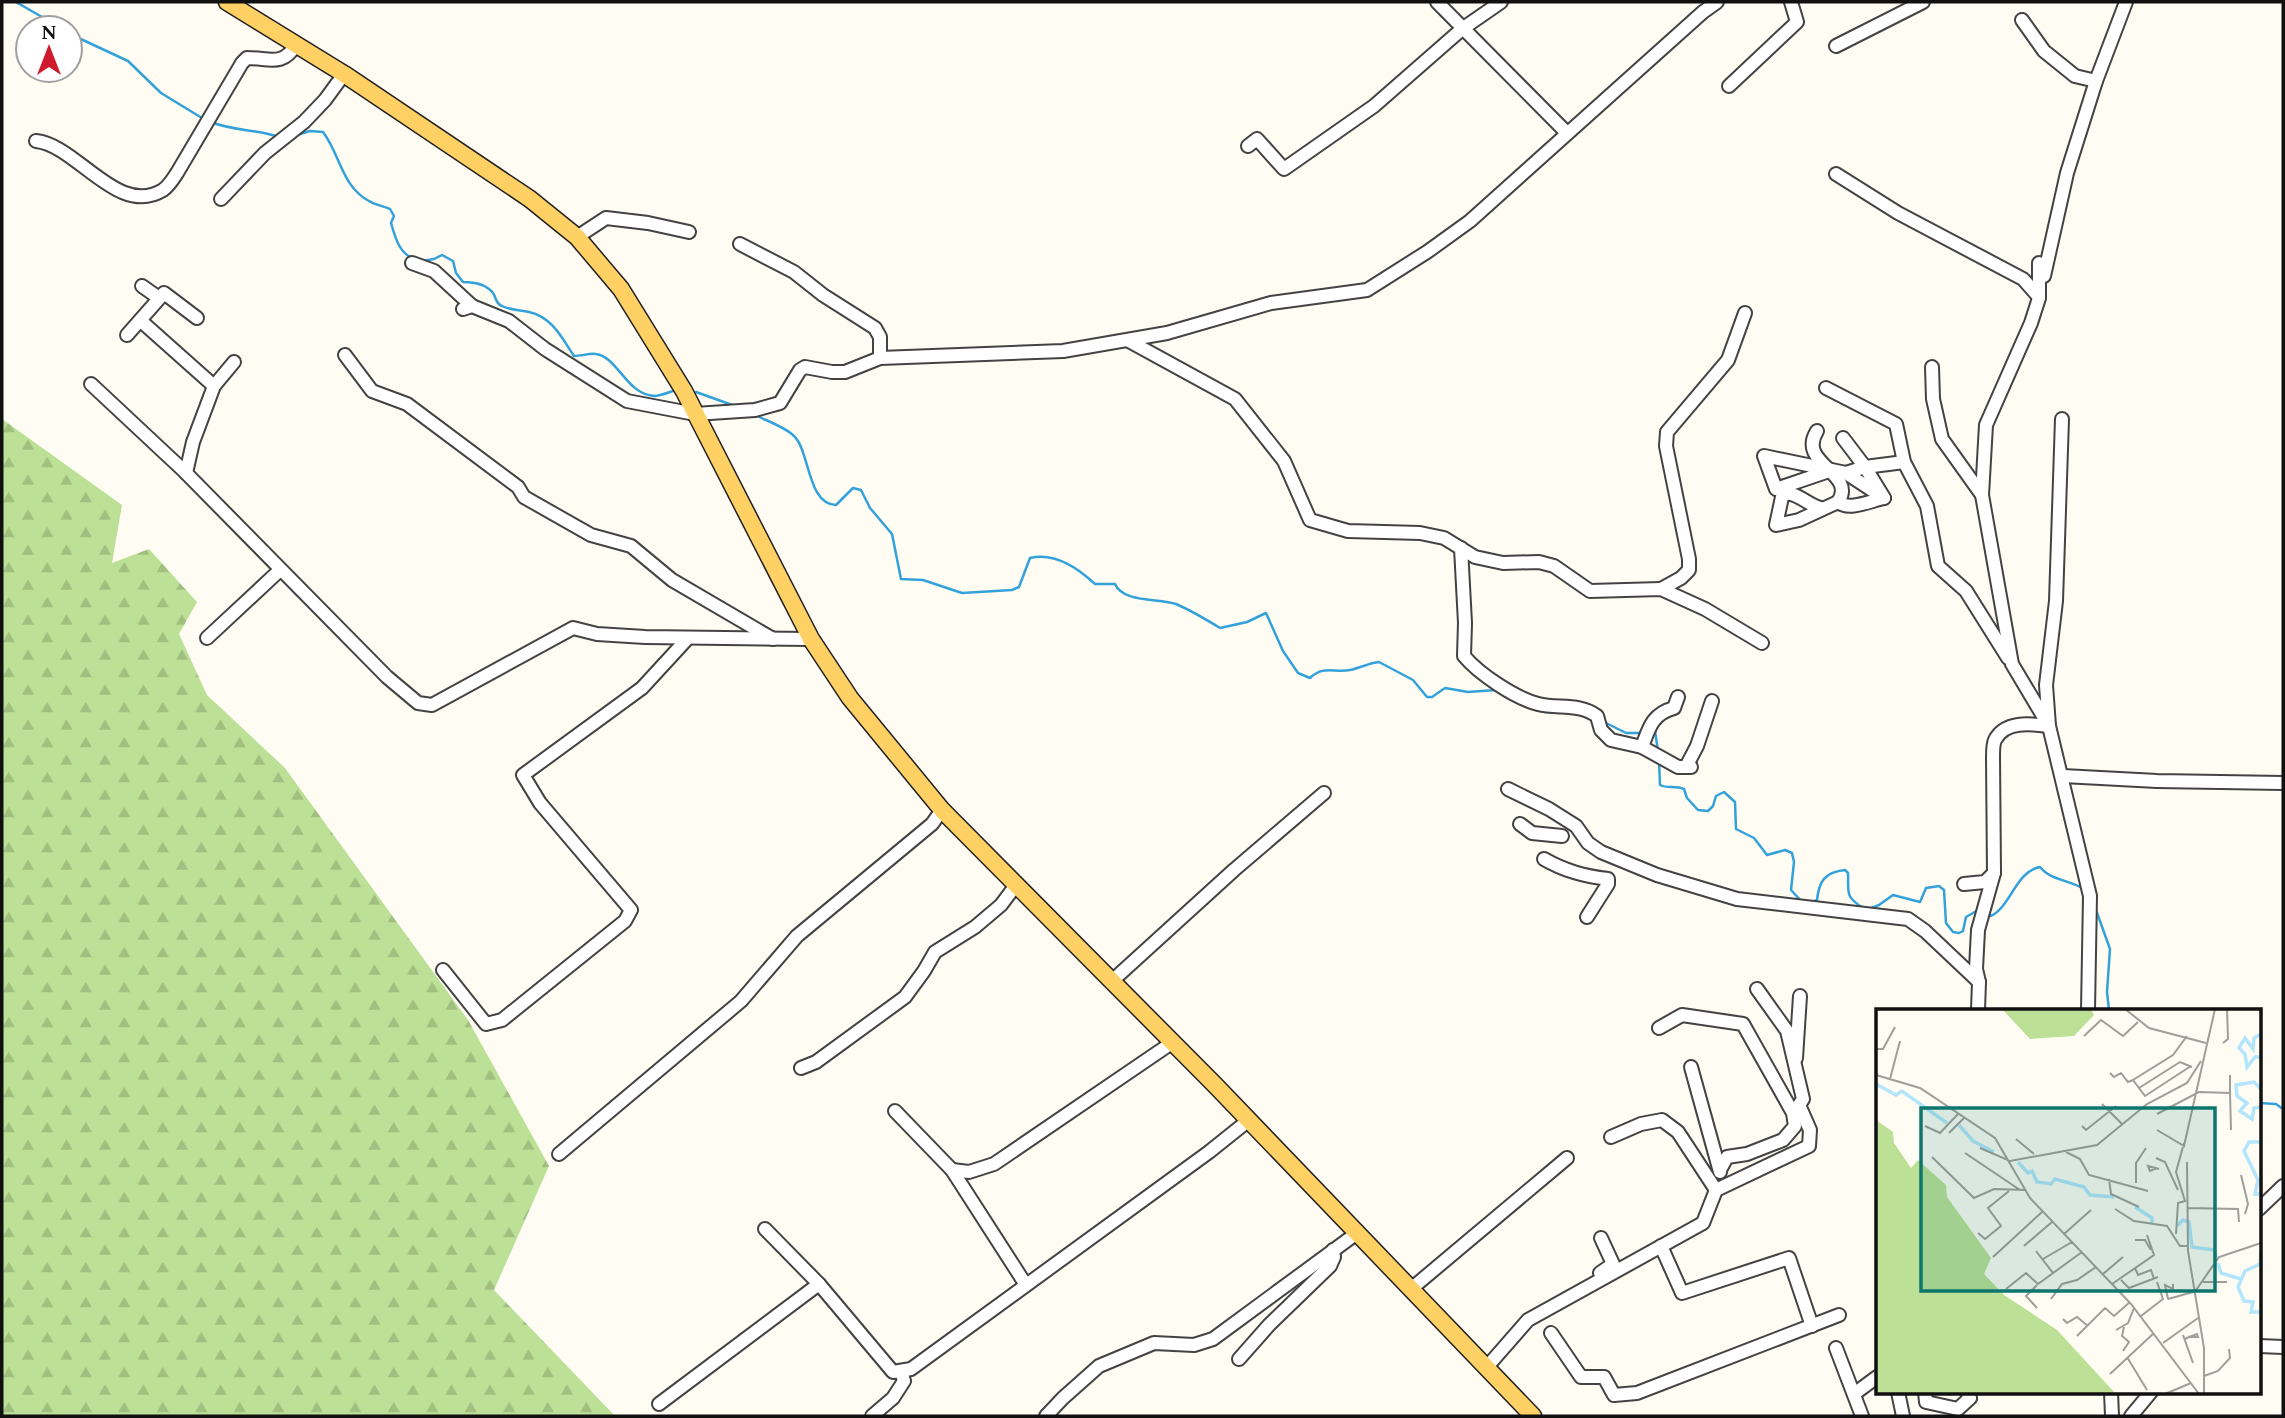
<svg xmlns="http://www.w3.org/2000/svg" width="2285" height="1418" font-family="Spectral,serif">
	<defs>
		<pattern id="forest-firs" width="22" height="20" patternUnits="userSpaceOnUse" patternTransform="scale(1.75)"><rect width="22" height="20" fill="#bce196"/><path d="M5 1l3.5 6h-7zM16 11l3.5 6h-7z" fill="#a1c080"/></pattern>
	</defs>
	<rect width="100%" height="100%" fill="#fffcf4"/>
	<polygon fill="url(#forest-firs)" points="2,419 122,505 112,563 149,549 197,602 179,634 207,695 285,768 468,1020 549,1166 494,1290 615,1416 2,1416"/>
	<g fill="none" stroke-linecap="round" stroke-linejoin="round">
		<g stroke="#33a1da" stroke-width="2.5">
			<polyline points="16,2 61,28"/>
			<polyline points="70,34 128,61 161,93 202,118"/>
			<path d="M211,122C233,131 256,129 279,137"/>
			<path d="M297,135L310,131L323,132C340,154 342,187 369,201C375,205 384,206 390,209L394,216L391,223C395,237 399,252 412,258"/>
			<path d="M422,261L434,259L442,255L453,261L456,273L463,282C474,282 486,284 493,293C497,299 495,303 502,306C510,310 520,310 529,312C552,317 562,338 574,356C581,356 590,353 596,354C618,357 626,394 654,396C661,396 669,392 676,390"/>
			<polyline points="696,392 735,406"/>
			<path d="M755,415C767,421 785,427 794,436C810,451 807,504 836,505L853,488L861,490L870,508L892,534L901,579L923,580L962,593L1012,590L1019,587L1030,558C1054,552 1078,568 1095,584H1115C1123,603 1159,598 1176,604C1190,610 1207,620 1220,628L1247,622L1266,613L1283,651L1298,673L1310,678C1323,665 1334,673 1350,670C1360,668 1369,663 1379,662L1413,680L1427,697H1432L1445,688L1468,692L1496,690"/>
			<polyline points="1540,710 1545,712 1570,713"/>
			<polyline points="1604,722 1626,733 1640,733"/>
			<polyline points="1655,731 1658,751"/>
			<path d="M1659,761L1660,785C1668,789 1675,785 1684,789L1687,798L1698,810L1708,811L1713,806L1716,796L1724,792L1735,802L1736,829L1754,838L1767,855L1785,850L1792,853L1794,862L1791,890L1802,902"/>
			<path d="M1810,903L1817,900C1819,881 1825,872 1845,870L1848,873C1849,892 1844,896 1863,908"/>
			<polyline points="1869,909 1879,905 1893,895 1920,902 1926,888 1939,886 1944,890 1946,923 1953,932 1959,933 1963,931 1966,917 1980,909"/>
			<polyline points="2096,910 2110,949 2107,992 2109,1010"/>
			<path d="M1988,913L1991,916C2012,905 2015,872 2040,867C2050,880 2070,880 2084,889"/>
			<polyline points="2259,1103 2276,1104 2283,1109"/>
		</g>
		<defs>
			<g id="minor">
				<polyline points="1437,2 1567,133"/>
				<polyline points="2022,20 2044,51 2075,76 2096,81"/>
				<polyline points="1836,46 1923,2"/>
				<polyline points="1729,86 1797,22 1791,2"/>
				<path d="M36,141C77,145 118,218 163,190C169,186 173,179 177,173L242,63L247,58C270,58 282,67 296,45"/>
				<polyline points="1248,146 1257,139 1284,169 1374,106 1462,29 1501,2"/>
				<polyline points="1836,174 1898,213 2023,279 2039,297"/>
				<polyline points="221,199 265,153 304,122 325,100 344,74"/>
				<polyline points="577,237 606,218 648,223 689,232"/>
				<polyline points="740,244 794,272 823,295 875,328 880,337 880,358"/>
				<polyline points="412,263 434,271 472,306"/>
				<polyline points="2044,276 2067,173 2096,81 2126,2"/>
				<polyline points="142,286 159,298"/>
				<polyline points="463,309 472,306 509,321 545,349 627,401 695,414 755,410 780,403 800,370 805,367 832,372 845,372 880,358 1063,351 1167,333 1271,303 1367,290 1427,252 1470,221 1703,12 1717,2"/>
				<polyline points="141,321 214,386"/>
				<polyline points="127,335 164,293 197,318"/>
				<polyline points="1129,341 1235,399 1284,461 1310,520 1348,531 1420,533 1444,538 1475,557 1503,563 1539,562 1554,566 1590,591 1661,589 1705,609 1762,643"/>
				<polyline points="345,355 372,391 407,404 518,487 524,497 591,535 631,546 672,580 773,639"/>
				<polyline points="1932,367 1933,399 1942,439 1982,495"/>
				<polyline points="91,384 183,470 387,677 418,703 432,705 573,628 597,634 645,637 811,639"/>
				<polyline points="1826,388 1896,424 1904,462 1927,506 1938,566 1966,591 2008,658"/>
				<polyline points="2062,419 2056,601 2046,685 2049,726 2090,896 2088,1010"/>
				<path d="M1817,431C1796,464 1858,473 1838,502"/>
				<polyline points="1843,438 1865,467 1904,462"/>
				<polygon points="1865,467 1884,498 1846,473"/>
				<polyline points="1832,470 1776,489 1764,456 1846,473"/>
				<polyline points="186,473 193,442 214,386 234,362"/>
				<path d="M1821,508C1808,505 1801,495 1787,493L1782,497L1776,525L1799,520L1838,502C1849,511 1870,501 1884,498"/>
				<path d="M1461,548L1465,623L1464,656C1479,674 1515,698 1538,704C1559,709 1579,703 1597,716L1601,730L1611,740L1642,747L1678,767H1691"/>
				<polyline points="1661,589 1681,578 1689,570 1689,559 1666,446 1667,432 1728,360 1745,313"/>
				<polyline points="207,638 280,570"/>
				<path d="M1642,747C1649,728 1652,714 1674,708L1678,697"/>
				<polyline points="1686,767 1697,746 1712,701"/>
				<polyline points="2063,776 2157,781 2283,783"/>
				<polyline points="1508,789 1549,809 1576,826 1588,843 1601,852 1657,875 1737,899 1908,919 1925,931 1979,982 1978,1010"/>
				<polyline points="1520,824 1532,833 1562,836"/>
				<path d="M1544,859C1565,871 1584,876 1608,879V884L1587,917"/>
				<polyline points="1964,884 1985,882 1994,873"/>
				<polyline points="443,970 486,1024 502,1020 625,921 631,910 540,803 523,775 642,688 688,638"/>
				<polyline points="1112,981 1234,870 1324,793"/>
				<path d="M1979,982L1976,969L1978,930L1994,873L1993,757C1993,752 1993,744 1995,740C2005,720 2032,724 2049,726L2012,664L1982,495L1986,425L2031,323L2039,298V263"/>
				<polyline points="1659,1028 1682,1015 1743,1024 1793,1113 1795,1126 1783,1140 1747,1154 1727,1157 1720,1170"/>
				<polyline points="1796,1058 1800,996"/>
				<polyline points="1691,1067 1720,1172"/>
				<polyline points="801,1068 816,1062 905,997 924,971 935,952 975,927 1001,905 1016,885"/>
				<polyline points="895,1111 952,1170 1026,1285"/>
				<polyline points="1611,1137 1641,1124 1662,1120 1678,1132 1716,1190"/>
				<polyline points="559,1154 741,1001 797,936 932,824 942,810"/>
				<polyline points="952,1170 969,1172 994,1164 1173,1042"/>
				<polyline points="2259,1209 2283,1186"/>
				<polyline points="765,1229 819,1284"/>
				<polyline points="1661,1246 1682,1293 1789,1258 1812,1326"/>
				<polyline points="1600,1273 1613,1264 1601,1238"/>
				<polyline points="1411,1289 1567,1158"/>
				<polyline points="1551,1333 1581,1377 1604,1377 1614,1395 1637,1393 1839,1315"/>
				<polyline points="2259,1346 2283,1347"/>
				<polyline points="1836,1348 1862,1416"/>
				<polyline points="1239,1359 1269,1325 1330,1266 1334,1257 1333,1250"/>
				<polyline points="1486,1368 1528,1320 1703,1223 1716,1190 1809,1146 1810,1130 1799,1105 1803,1099 1787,1031 1757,989"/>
				<polyline points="1898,1392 1903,1416"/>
				<polyline points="1925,1392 1926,1402 1958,1409 1970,1398 1967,1392"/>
				<polyline points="2111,1392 2112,1416"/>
				<polyline points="1854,1394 1877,1377"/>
				<polyline points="659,1404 819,1284 893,1372 911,1369 1209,1152 1249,1120"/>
				<polyline points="872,1416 893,1398 904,1381 901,1371"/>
				<polyline points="1046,1416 1063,1398 1099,1366 1154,1343 1194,1345 1213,1339 1357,1233"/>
				<polyline points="2131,1416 2151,1392"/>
			</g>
			<polyline id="major" points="227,2 344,74 530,199 577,237 621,289 684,391 811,639 850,698 942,810 1215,1085 1533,1416"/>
		</defs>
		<use href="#minor" stroke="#434343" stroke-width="16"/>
		<use href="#major" stroke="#212121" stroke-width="19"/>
		<use href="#minor" stroke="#fff" stroke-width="12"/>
		<use href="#major" stroke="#ffd064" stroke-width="16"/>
	</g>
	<g transform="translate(1876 1009)">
		<rect width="385" height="385" fill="#fffcf4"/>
		<path d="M126,0H215L218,6L198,27L154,30ZM0,111L17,123L18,134L35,159L42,151L70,176L71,188L115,249L108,265L128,286L181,321L240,385H0Z" fill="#bce196"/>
		<path fill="none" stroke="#b3e5fc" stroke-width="3.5" d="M385,25L378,29L377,40L369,29L363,39L369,45L371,58L379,48H385M385,74L384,79L378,73L360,76L361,87L371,94L364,102L376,110L378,99L385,98M0,75L20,86L26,82L71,114M83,116L97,132L118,143M385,133H373L368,142L382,171L379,185H385M142,153L152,164L156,162L161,173L175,175L179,170L208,178L214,186L238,188M259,198L276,209V214M301,217L307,211L313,213L316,238L338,241L341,249M385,243L384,255L369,262L362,278L368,292L377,293L375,303H385M342,254L345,264L365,270"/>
		<path fill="none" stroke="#9f9e99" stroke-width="2" d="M249,0L273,19L330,34M208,27L225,11L247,27L262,13M311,27L297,46L257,71L269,87L315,57M347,34L352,30L351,0M0,40H7L19,18M234,64L238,68L245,64L252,73L257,71M0,66L44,79L119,129L154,189L255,295L323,385M14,70L24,32M263,79L304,53L316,58M354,84L355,121M226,95L247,116M281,105L323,83L354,84V66M49,117L64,124L82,105M206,117L210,121L240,97M281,121L308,137L339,0M73,124L88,109M140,130L158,145M104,139L134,152L221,136L271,95L311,74L325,52M190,143L204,150L213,166L272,182M89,144L144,181M56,148L98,189L118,180L149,181M280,149L289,153L302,181M311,153L312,242L328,339V385M281,159L274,162L272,157L283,160M365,166L372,195L369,205M233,170L235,185L263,198M260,174V154L270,139M311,199L362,200L363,213M239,200L258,212L291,217L304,237H312M102,224L109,230L125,217L112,199L133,182M188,225L215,201M300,225L302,194L309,192L300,163L308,134M259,231H269L275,241M148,237L176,213M160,242L177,264M117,248L166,203M167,250L196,233M259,259L262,266L275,261L278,270M227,265L247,248M245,271L253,279L282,268M327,273H351M236,275L278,246L271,226M161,276L150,287L161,299M130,280L150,264L162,275L206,243M318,284L343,248L385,234M175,290L186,275L201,271L220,258M292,290L289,276L297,280V275M292,290L317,283M265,307L287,290L281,273M187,310L191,314L201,308L212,317M240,321L252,314L258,299M307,326L317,354M201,327L229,299L238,307L254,293M309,330L313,328L321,325L322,328H313M287,334L322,309M247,342L253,333L246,327L248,318M251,348L271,381M234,365L278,324M328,367L342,362L354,349L353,340M289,385L315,374"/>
		<path fill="#0f766e" fill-opacity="0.15" stroke="#0f766e" stroke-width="3.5" d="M45,99H339V282H45Z"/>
		<rect width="385" height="385" fill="none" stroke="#101010" stroke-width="3.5"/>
	</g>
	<rect width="2285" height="1418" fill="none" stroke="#101010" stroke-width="7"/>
	<g transform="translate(49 49)"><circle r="33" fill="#ffffff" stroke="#9f9f9f" stroke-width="2"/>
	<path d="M0-5L12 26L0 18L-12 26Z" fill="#cf1a2d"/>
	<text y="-10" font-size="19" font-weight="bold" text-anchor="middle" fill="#101010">N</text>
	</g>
</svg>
